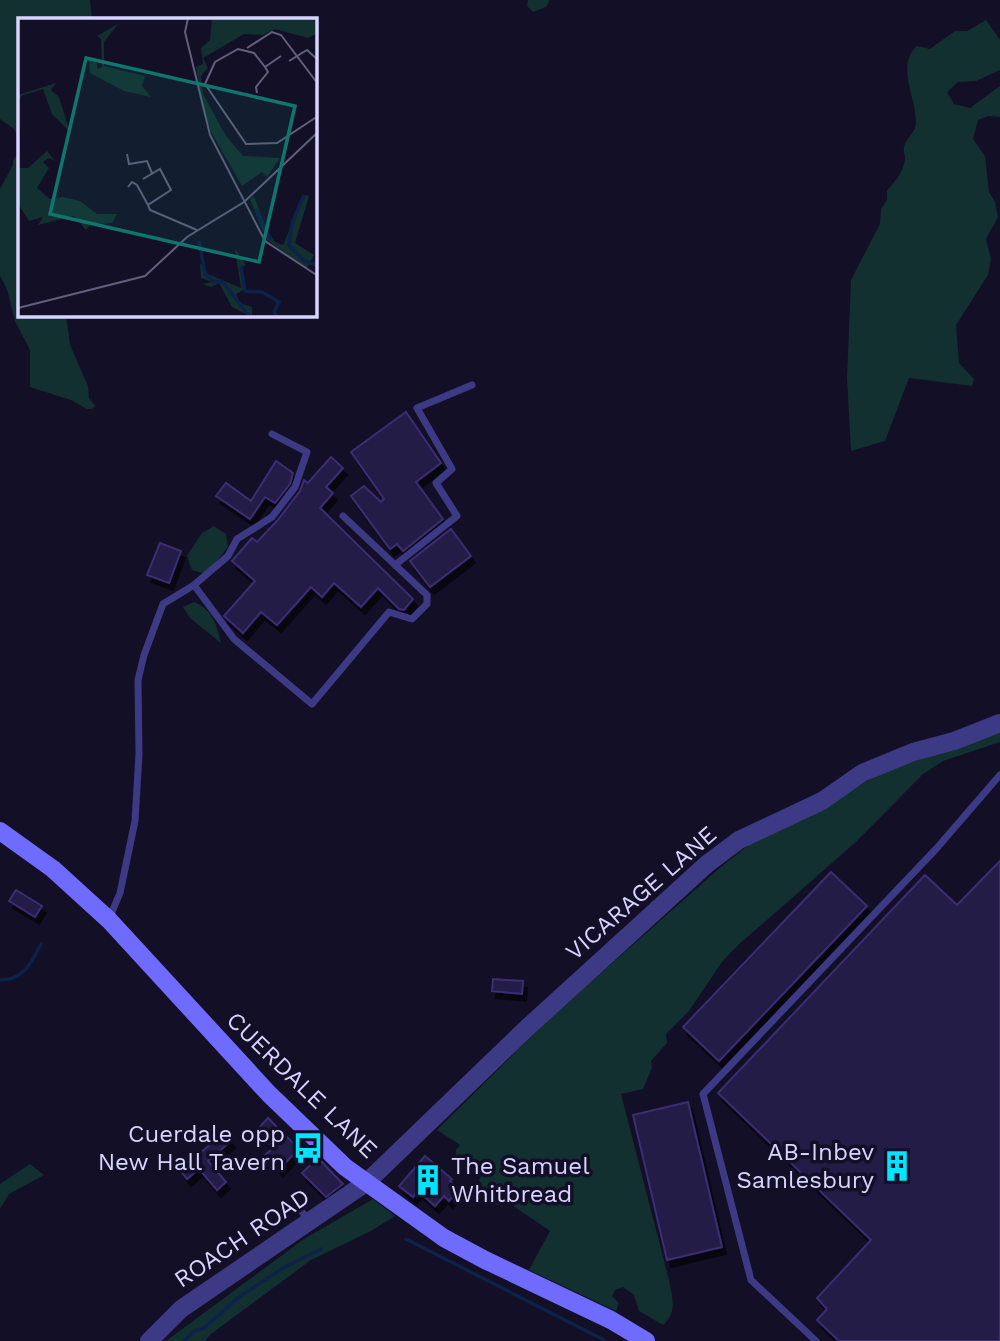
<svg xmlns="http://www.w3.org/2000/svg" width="1000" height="1341" font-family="'Work Sans',sans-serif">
	<defs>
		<filter id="shadow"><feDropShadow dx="4" dy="7" stdDeviation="0" flood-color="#0009"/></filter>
	</defs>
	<rect width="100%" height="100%" fill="#130f26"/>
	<g fill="#12302f">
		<polygon points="0,0 90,0 92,19 19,19 19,140 14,129 0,119"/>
		<polygon points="528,0 550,0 546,7 533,12 527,6"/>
		<path d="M986,20L1000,40V70L976,81L958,82L947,92L954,104L970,108L1000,86V117L988,116L978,120L973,139L985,156L989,192L995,202L998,217L986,239L991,259L988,275L956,325L959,363L974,379L972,386L909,378L885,441L851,451L847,378L851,280L880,224L881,209L887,200V191C895,181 904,172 905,158C905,155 903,151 904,147C906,138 915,133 916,124C917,99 895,65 917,46L930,49L955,31H967Z"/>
		<polygon points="19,152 19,315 66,315 70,345 88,386 89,398 95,406 92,409 87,409 71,400 30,387 30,350 15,321 7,289 0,276 0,189 13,165 13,160"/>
		<polygon points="214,526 226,534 228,547 206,574 192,570 187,556 202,533"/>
		<path d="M194,602C212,609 217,625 221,643L190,618L183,607Z"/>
		<path d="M1000,730V742L943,761L923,774L857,841L737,946L722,962L689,1011L666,1034L667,1043L651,1061L652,1068L643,1089L621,1094L669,1280C672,1297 678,1312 663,1325L639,1311L634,1295L623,1287L615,1290L612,1296L619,1303L616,1311L529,1270L550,1231L509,1203L495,1205L484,1198L479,1180L487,1166L473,1160L455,1163L456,1150L460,1145L437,1130L550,1018L722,866L755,840L902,763Z"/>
		<polygon points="30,1164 44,1175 9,1194 0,1209 0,1184"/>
		<polygon points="373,1199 395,1216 371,1231 311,1260 211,1334 205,1341 166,1341 304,1239"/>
	</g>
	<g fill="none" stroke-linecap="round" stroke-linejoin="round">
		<g stroke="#0c2248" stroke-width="3.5">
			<path d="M0,980C24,980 31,963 41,944"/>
			<polyline points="406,1239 604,1340"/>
			<polyline points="184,1341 194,1331 204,1328 239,1297 285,1267 321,1249"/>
		</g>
	</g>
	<g fill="#241b47" stroke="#3b2d73" stroke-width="2" filter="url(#shadow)">
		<polygon points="406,412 441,463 416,482 443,519 403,551 397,544 390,549 351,496 364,486 381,502 384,499 351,452"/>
		<polygon points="331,457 343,468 326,487 333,493 320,508 413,599 404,610 399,609 378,588 361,607 334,583 322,597 311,587 277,625 261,612 243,633 224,616 255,581 232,561 252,538 257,542 277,521 300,491 304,480 308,483"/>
		<polygon points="276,461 293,473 290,484 275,503 265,497 250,519 216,496 226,483 251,501"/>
		<polygon points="451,529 471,556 430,587 410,561"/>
		<polygon points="160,543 181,551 169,583 147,575"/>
		<polygon points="1000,861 1000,1341 839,1341 817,1320 827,1309 817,1298 871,1240 718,1093 925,875 957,905"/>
		<polygon points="831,872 867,906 719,1061 683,1027"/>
		<polygon points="16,890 42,906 35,917 9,901"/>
		<polygon points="493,979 523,981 522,994 492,991"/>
		<polygon points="688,1102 722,1247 667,1260 633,1115"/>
		<polygon points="268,1118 299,1149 279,1169 265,1155 273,1148 256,1131"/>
		<polygon points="224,1133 231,1141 208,1161 226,1182 217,1190 199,1169 187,1179 180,1170"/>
		<polygon points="425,1156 452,1179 450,1181 459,1189 449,1201 444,1196 435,1206 418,1191 413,1197 399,1186"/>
		<polygon points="318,1158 343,1184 326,1197 302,1173"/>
	</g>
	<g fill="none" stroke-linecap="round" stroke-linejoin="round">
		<g stroke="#3d3a85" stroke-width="7">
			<polyline points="395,565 457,516 436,483 452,469 417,408 472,385"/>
			<polyline points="194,585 228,556 237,539 272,517 295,487 307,452 272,434"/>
			<polyline points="109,919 120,893 135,821 139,754 138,680 144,655 163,604 194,585 234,639 312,704 389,612 412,619 427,604 427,595 343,516"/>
			<polyline points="294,1203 310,1221"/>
			<polyline points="816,1341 751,1280 703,1094 936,849 1000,775"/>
		</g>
		<polyline stroke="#3d3a85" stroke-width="18" points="149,1341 181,1309 367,1182 528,1027 707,864 739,840 822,801 862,773 913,752 954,741 1000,723"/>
		<polyline stroke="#6f6bff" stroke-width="18" points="0,831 53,869 109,920 269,1094 345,1167 444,1238 485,1260 611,1320 646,1341"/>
	</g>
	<defs>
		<symbol id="bus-bare" viewBox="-9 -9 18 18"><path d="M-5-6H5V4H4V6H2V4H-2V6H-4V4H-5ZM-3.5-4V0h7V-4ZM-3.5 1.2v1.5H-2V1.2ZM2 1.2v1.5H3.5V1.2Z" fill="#00e5ff" stroke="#130f26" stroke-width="2.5" paint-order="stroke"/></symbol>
		<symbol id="building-bare" viewBox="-9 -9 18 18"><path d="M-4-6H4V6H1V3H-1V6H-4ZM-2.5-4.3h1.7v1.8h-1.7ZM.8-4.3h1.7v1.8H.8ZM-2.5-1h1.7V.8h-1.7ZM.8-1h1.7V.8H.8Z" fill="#00e5ff" stroke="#130f26" stroke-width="2.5" paint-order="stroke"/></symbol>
	</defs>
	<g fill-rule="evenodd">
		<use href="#bus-bare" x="286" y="1126" width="44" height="44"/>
		<use href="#building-bare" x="875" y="1144" width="44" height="44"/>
		<use href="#building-bare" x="406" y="1158" width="44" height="44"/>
	</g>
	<g text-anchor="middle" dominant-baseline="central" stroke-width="7" stroke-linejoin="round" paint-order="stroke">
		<g font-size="24" fill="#d9d4ff" stroke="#130f26">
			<text transform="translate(641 893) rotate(-41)">VICARAGE LANE</text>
			<text transform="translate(302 1085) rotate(44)">CUERDALE LANE</text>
			<text transform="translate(242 1238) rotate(-34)">ROACH ROAD</text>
		</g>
		<g font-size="24" fill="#d9d4ff" stroke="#130f26" text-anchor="end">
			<text x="285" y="1134">Cuerdale opp<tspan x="285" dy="28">New Hall Tavern</tspan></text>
			<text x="874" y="1152">AB-Inbev<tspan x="874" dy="28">Samlesbury</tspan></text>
			<text x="451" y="1166" text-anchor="start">The Samuel<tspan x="451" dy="28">Whitbread</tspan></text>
		</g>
	</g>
	<g transform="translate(18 18)">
		<rect width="299" height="299" fill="#130f26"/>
		<path d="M194,0L299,1L298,16L290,20L257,11L245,17L226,16L185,40L190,50L183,58L185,76L208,118L225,138L262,140L249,159L244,154L224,168L193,114L183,83L178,49L185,46L183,30L192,22ZM100,6L86,24V48L127,58L124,68L133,79L106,73L72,55L71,43L77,39L80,51L84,49L83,21L79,18ZM38,65L33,72L41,79L52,114L34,96L25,71L3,78L0,88V77ZM29,133L37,143L31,140L25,144L31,150L19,170L32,181L45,179L62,183L79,196H99L94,205L72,207L68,212L56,198L20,207L25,199L11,203L0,186V150H10ZM286,177L291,178L277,225L296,237L289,250L249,222L232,181L236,178L248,211L257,224L265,227ZM217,231L228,247L223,250L227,271L218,276L222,285L234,289V299L214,289L201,265L193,269L184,266L194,264L183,260L182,245L190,256L223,270Z" fill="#12302f"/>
		<path fill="none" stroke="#0c2248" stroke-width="3.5" d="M286,177L274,205L271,227L287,244L300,247M238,191L253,222M181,223L187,255L196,264L204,263L232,299M223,248L227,273L244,274L261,284L256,294L259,299"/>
		<path fill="none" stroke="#625e7d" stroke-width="2" d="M170,0L167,14L192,117L247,223L300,258M229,30L254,14L263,17L300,66M263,38L247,49L236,35L220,31L197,44L187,66L228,126L259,125L300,98M271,43L289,32L300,42M239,75L238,69L250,54L247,49M109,136L111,146L129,143L134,155M125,161L142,151L153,172L130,187L132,192L179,212M110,169L114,164L119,167L130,187M0,290L127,258L169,219L226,184L300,114"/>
		<path fill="#0f766e" fill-opacity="0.15" stroke="#0f766e" stroke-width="3.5" d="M68,40L277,88L241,244L32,196Z"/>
		<rect width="299" height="299" fill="none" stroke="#d9d4ff" stroke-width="3.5"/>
	</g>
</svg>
